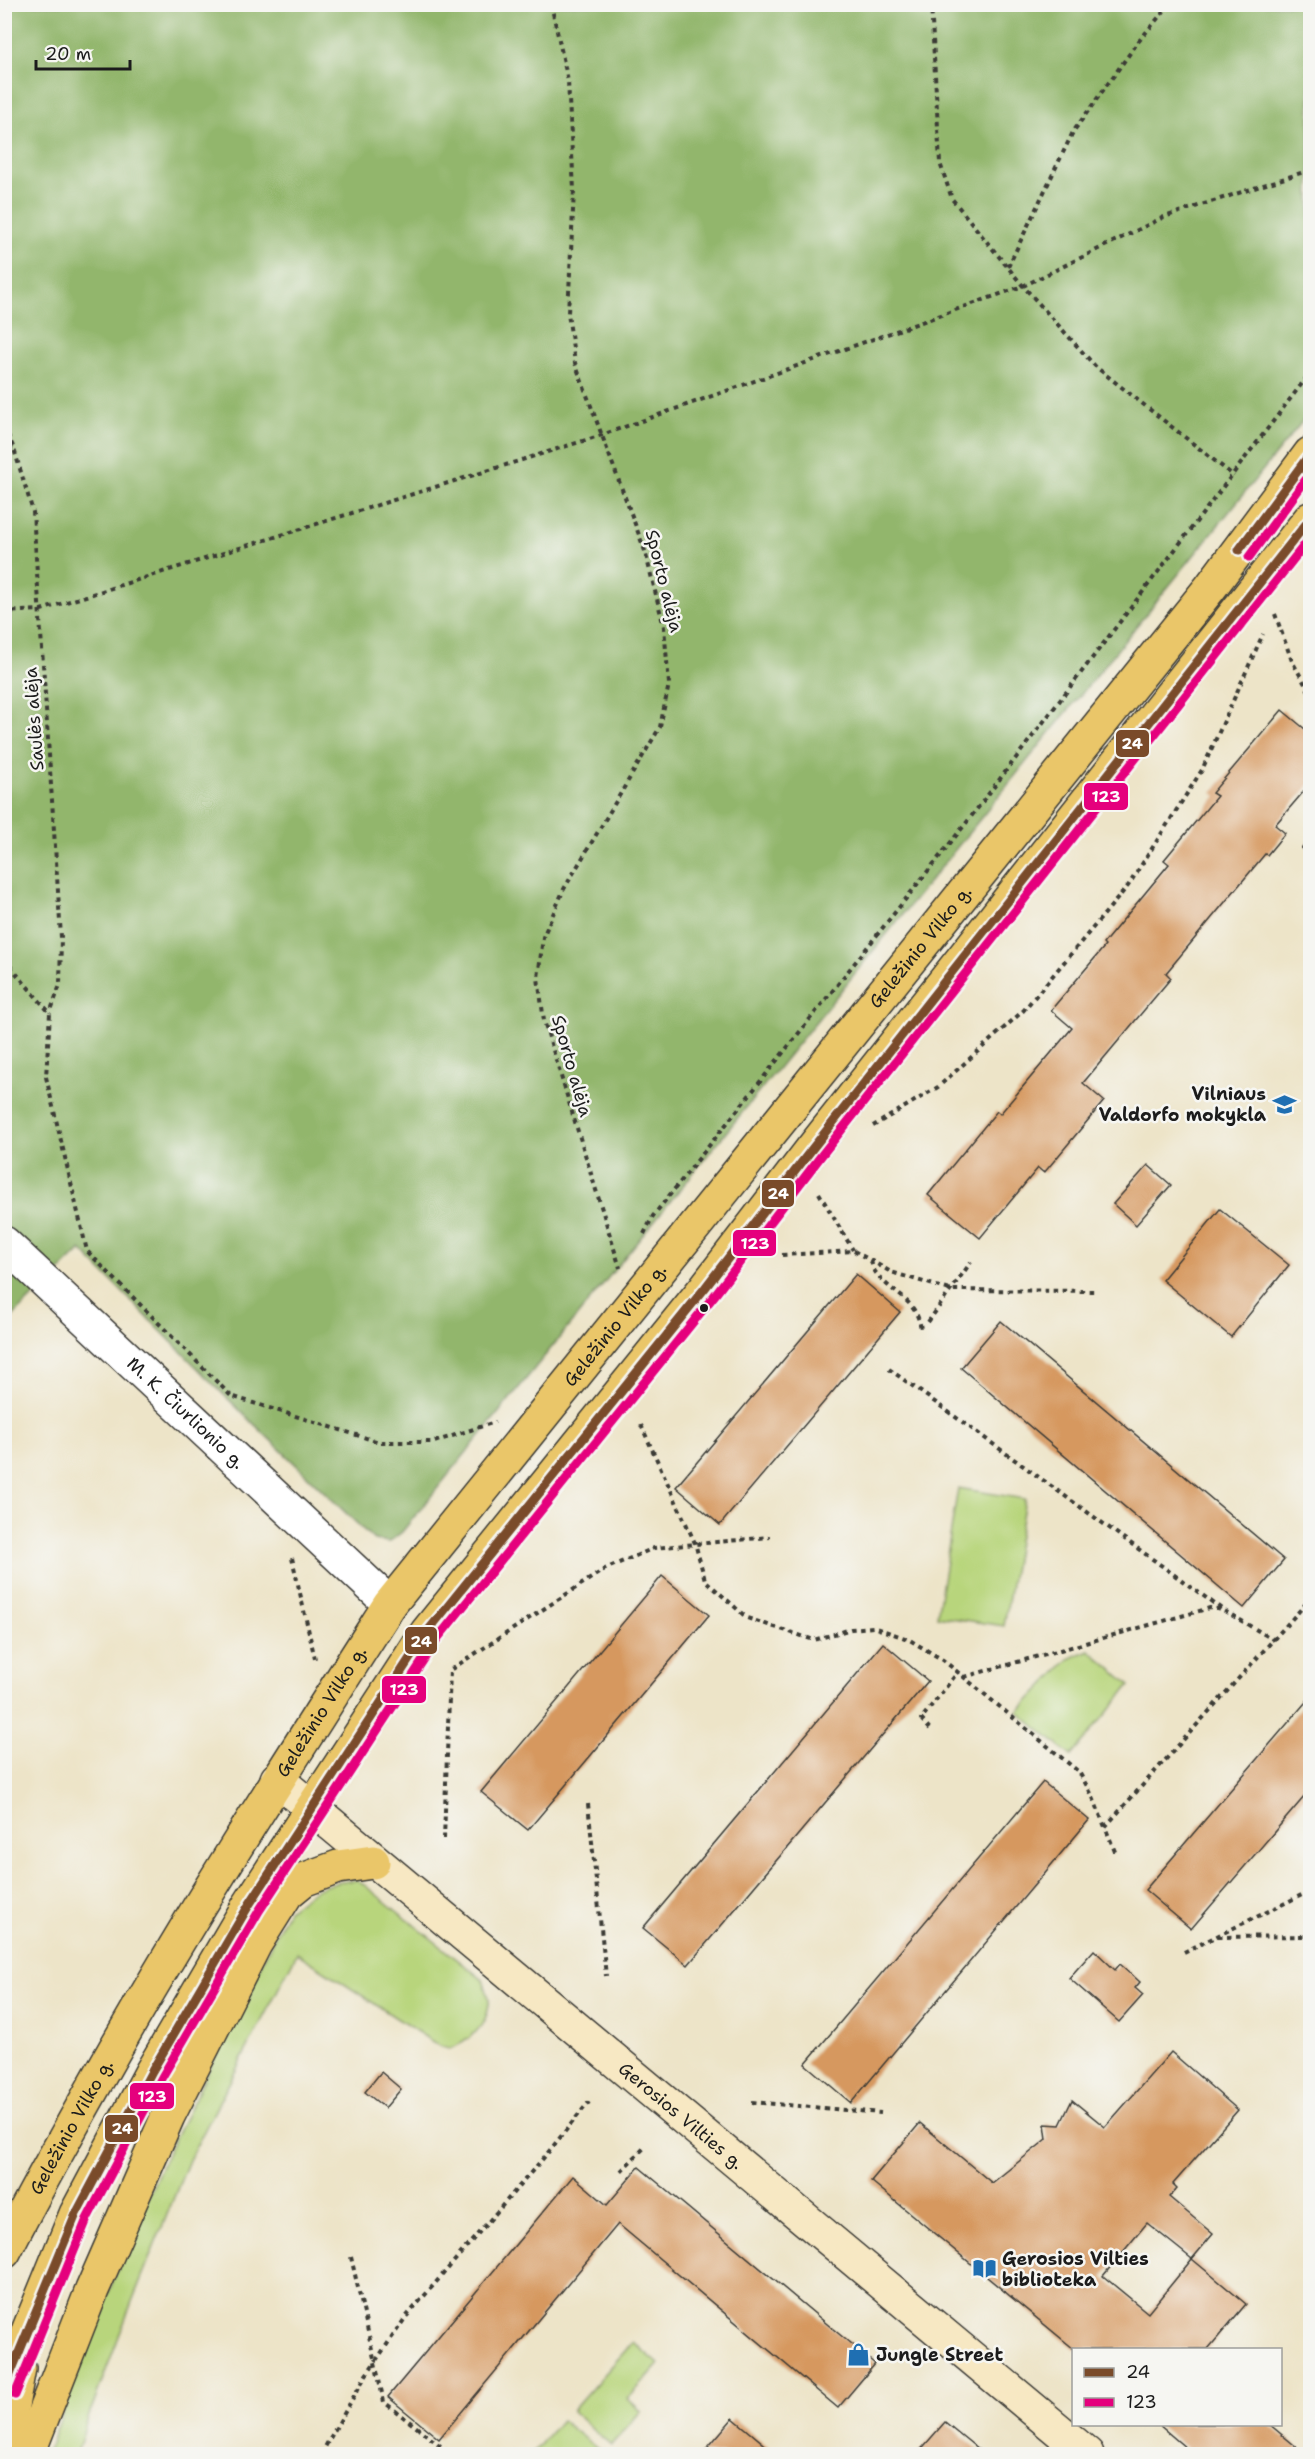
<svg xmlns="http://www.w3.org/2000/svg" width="1315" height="2459" font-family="'Shantell Sans',sans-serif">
	<rect width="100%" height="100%" fill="#f6f6f2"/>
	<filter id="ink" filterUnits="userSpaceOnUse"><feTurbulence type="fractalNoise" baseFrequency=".0167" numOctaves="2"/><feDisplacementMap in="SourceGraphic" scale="12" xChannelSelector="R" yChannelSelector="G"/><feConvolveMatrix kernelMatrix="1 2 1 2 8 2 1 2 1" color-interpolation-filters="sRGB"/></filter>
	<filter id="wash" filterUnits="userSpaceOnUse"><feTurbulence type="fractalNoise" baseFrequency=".008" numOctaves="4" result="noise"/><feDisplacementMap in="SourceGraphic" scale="24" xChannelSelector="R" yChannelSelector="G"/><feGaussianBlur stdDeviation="1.35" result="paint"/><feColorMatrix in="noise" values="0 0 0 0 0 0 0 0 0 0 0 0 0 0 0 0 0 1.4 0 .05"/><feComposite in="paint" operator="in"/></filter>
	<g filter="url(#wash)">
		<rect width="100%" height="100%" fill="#ede4c8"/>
		<g fill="#b8d57c" stroke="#6a784c" stroke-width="1.5">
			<polygon points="958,1488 1025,1499 1004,1626 937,1616"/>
			<polygon points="1089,1650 1130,1685 1071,1756 1018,1712 1069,1659"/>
			<path d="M358,1880L483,1980C485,1987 490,1997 489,2004C487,2027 468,2042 449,2049L439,2046L297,1953L189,2160L133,2299L85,2426L77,2454H47L128,2242L167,2154L288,1910C315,1888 324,1883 358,1880Z"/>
			<polygon points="633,2342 659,2364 628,2399 641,2411 611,2445 572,2411"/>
			<polygon points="561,2420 604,2454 532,2454"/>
		</g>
		<polygon fill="#92b66c" stroke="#576944" stroke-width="1.5" points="4,5 1310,5 1310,412 402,1532 389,1542 374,1540 225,1396 81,1250 7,1322 5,1320"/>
		<g id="blocks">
			<g fill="#d6985e" fill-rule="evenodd">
				<polygon points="1282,710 1311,734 1311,783 1275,825 1285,833 1267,855 1265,854 1166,973 1171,978 1083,1083 1104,1101 1044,1173 1038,1168 980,1238 928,1195 997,1111 1000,1114 1072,1028 1051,1010 1105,946 1103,944 1169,864 1164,860 1217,796 1212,793"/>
				<polygon points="1148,1165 1171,1185 1136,1225 1113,1204"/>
				<polygon points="1220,1209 1289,1265 1231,1337 1162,1280"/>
				<polygon points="856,1274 900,1312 720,1525 676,1487"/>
				<polygon points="1001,1321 1284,1560 1244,1608 961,1368"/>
				<polygon points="662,1576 709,1615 528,1830 481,1792"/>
				<polygon points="883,1643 928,1681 688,1965 643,1928"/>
				<polygon points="1311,1696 1311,1789 1191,1929 1145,1890"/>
				<polygon points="1043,1782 1089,1820 851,2103 805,2064"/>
				<polygon points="1094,1950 1115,1970 1120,1964 1140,1982 1135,1988 1143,1995 1119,2022 1069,1978"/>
				<path d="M1171,2052L1238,2110L1173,2184L1177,2188L1169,2197L1213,2234L1192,2259L1246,2304L1208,2349H1074L871,2181L920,2123L992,2183L1047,2139L1045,2124L1060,2125L1072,2100L1105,2127ZM1147,2223L1192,2259L1148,2313L1103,2276Z"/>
				<polygon points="381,2072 401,2089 385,2108 365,2092"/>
				<polygon points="639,2167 875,2364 838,2408 618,2224 439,2439 388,2397 573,2176 607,2205"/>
				<polygon points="733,2418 776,2454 702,2454"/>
				<polygon points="945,2422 984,2454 917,2454"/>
				<polygon points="1158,2424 1269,2424 1305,2454 1193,2454"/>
			</g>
		</g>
	</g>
	<g filter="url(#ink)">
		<use href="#blocks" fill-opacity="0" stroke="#3b3a36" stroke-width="1.5"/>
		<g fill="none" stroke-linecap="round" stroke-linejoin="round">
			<defs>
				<g id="street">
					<path id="s1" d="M4,1243L390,1604"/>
				</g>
				<g id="secondary">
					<path id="s2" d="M277,1779L1087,2454"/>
				</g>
				<g id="highway">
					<path id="s3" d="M4,2252C39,2183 77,2116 115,2049C202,1897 296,1751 390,1604L1210,588L1310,454"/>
					<polyline points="4,2390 76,2214 152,2071 249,1905 427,1632 705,1288 812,1149 1310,519"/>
					<polyline points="4,2448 19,2368"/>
					<polyline points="28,2454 92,2290 168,2116 255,1944 287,1893 303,1880 338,1867 373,1862"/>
				</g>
			</defs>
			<use href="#street" stroke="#3b3a36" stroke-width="36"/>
			<use href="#secondary" stroke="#3b3a36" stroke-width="36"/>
			<use href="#highway" stroke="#3b3a36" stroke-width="36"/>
			<g stroke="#3b3a36" stroke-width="4" stroke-dasharray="4.5 4.5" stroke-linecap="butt">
				<polyline points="551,4 568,81 574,190 568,313 575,363 645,551 664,627 669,684 660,727 564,889 543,937 538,978 544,1021 620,1268"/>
				<polyline points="931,4 940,163 952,199 1023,286 1096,367 1234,476"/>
				<polyline points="1008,267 1073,132 1138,42 1170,4"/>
				<polyline points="4,426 14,449 33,512 61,937 60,985 50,1013"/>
				<polyline points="4,445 13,449"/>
				<polyline points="4,612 41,610 602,435 1023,286 1164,217 1310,170"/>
				<polyline points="1275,614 1292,661 1310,693"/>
				<polyline points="1310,838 1303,848 1310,856"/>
				<polyline points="4,959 50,1013 46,1077 87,1251 231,1396 379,1442 434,1442 495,1422"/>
				<polyline points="873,1126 938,1087 1023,1011 1128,886 1202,770 1263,634"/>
				<polyline points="819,1193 853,1250"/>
				<polyline points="644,1234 653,1216 967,822 1310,373"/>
				<polyline points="782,1255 854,1251 891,1272 950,1290 1094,1291"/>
				<path d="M871,1261C872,1265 874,1271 877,1274C894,1296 916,1298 921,1329"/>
				<polyline points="928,1322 971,1262"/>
				<polyline points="889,1369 1223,1610"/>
				<polyline points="641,1425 695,1543 705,1580 747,1618 814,1640 851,1629 873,1627 908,1639 943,1660 1079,1772 1092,1795 1116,1854"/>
				<polyline points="292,1558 315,1659"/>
				<polyline points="964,1677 1210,1608 1223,1610 1274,1640"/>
				<polyline points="930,1729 921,1719 958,1672"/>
				<polyline points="588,1804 606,1976"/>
				<polyline points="1105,1827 1310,1599"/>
				<polyline points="444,1839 450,1670 605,1569 654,1548 770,1537"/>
				<polyline points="1218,1937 1310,1936"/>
				<polyline points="1184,1952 1310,1891"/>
				<polyline points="752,2102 881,2113"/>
				<polyline points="621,2171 644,2148"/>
				<polyline points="351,2257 384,2402 451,2454"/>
				<polyline points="321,2454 366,2375 406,2317 546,2155 589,2102"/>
			</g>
			<use href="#street" stroke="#fff" stroke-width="33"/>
			<use href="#secondary" stroke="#f7e8c3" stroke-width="33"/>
			<use href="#highway" stroke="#eac669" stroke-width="33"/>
			<defs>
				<g id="bus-1">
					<polyline points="1239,550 1310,454"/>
					<polyline points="4,2389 76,2214 152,2071 249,1905 427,1632 705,1288 812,1149 1310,519"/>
				</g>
				<g id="bus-2">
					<polyline points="1249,557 1310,474"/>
					<polyline points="15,2395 87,2219 162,2077 259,1911 437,1639 714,1296 821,1156 1310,538"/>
				</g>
			</defs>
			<use href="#bus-1" stroke="#f6f6f2" stroke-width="14"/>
			<use href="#bus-2" stroke="#f6f6f2" stroke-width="14"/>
			<use href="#bus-1" stroke="#7a4b2a" stroke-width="9"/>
			<use href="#bus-2" stroke="#e5007d" stroke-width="9"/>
		</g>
	</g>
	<defs>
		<symbol id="school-bare" viewBox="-9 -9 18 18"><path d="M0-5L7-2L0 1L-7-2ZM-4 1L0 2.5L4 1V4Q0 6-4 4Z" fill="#1f6fb2" stroke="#f6f6f2" stroke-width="2.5" paint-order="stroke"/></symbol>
		<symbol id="library-bare" viewBox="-9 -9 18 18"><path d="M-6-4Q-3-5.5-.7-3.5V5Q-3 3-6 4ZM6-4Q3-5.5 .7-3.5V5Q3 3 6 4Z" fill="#1f6fb2" stroke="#f6f6f2" stroke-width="2.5" paint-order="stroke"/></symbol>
		<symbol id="shop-bare" viewBox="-9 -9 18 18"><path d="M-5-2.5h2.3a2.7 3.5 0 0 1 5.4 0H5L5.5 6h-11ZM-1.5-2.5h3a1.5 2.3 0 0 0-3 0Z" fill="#1f6fb2" stroke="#f6f6f2" stroke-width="2.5" paint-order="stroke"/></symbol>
	</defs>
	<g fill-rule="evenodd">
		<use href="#school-bare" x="1268" y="1088" width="33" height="33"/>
		<use href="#library-bare" x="968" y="2252" width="33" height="33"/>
		<use href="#shop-bare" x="842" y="2338" width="33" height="33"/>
	</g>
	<circle fill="#1c1c1c" stroke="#f6f6f2" stroke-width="2" cx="704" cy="1308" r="5"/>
	<g text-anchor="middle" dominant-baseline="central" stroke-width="5" stroke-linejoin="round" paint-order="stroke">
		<g font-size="18" fill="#1c1c1c" stroke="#f6f6f2">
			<text transform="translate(664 581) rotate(76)">Sporto alėja</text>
			<text transform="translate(34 719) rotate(-94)">Saulės alėja</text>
			<text stroke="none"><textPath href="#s3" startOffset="1599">Geležinio Vilko g.</textPath></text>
			<text transform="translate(572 1066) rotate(74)">Sporto alėja</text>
			<text stroke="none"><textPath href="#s3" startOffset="1113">Geležinio Vilko g.</textPath></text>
			<text stroke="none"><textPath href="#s1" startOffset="249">M. K. Čiurlionio g.</textPath></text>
			<text stroke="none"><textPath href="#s3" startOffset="627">Geležinio Vilko g.</textPath></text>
			<text stroke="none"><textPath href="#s2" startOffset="526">Gerosios Vilties g.</textPath></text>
			<text stroke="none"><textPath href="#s3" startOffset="142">Geležinio Vilko g.</textPath></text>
		</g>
		<g font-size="18" font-weight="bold" fill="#1c1c1c" stroke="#f6f6f2" text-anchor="start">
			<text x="1266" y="1094" text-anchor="end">Vilniaus<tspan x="1266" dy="21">Valdorfo mokykla</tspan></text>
			<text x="1002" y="2259">Gerosios Vilties<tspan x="1002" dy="21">biblioteka</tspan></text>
			<text x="876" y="2355">Jungle Street</text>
		</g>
	</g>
	<g stroke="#f6f6f2" stroke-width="2">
		<rect x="1115" y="729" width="35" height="29" rx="6" fill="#7a4b2a"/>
		<rect x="1083" y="782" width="46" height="29" rx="6" fill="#e5007d"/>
		<rect x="761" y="1179" width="34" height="29" rx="6" fill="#7a4b2a"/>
		<rect x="732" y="1229" width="45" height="28" rx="6" fill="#e5007d"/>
		<rect x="404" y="1626" width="34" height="29" rx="6" fill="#7a4b2a"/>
		<rect x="381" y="1675" width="46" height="29" rx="6" fill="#e5007d"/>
		<rect x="129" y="2082" width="46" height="28" rx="6" fill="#e5007d"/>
		<rect x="104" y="2114" width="35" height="29" rx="6" fill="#7a4b2a"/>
	</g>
	<g font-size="16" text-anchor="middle" font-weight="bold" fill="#fff">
		<text x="1132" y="749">24</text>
		<text x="1106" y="802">123</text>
		<text x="778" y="1199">24</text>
		<text x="755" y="1249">123</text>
		<text x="421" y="1647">24</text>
		<text x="404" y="1695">123</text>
		<text x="152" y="2102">123</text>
		<text x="122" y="2134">24</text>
	</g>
	<rect width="1315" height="2459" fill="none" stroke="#f6f6f2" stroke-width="24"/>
	<rect x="1072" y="2348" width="210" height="78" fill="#f6f6f2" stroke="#9f9f9c" stroke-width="1.5"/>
	<rect x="1084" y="2368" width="30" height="9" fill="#7a4b2a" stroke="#9f9f9c" stroke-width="1.5"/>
	<text x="1126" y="2378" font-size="18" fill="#1c1c1c">24</text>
	<rect x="1084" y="2398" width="30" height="9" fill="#e5007d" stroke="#9f9f9c" stroke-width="1.5"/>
	<text x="1126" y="2408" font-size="18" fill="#1c1c1c">123</text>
	<path d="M36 60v9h94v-9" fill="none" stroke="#1c1c1c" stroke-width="3"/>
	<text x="45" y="60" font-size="18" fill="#1c1c1c" stroke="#f6f6f2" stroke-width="4.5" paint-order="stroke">20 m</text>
</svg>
